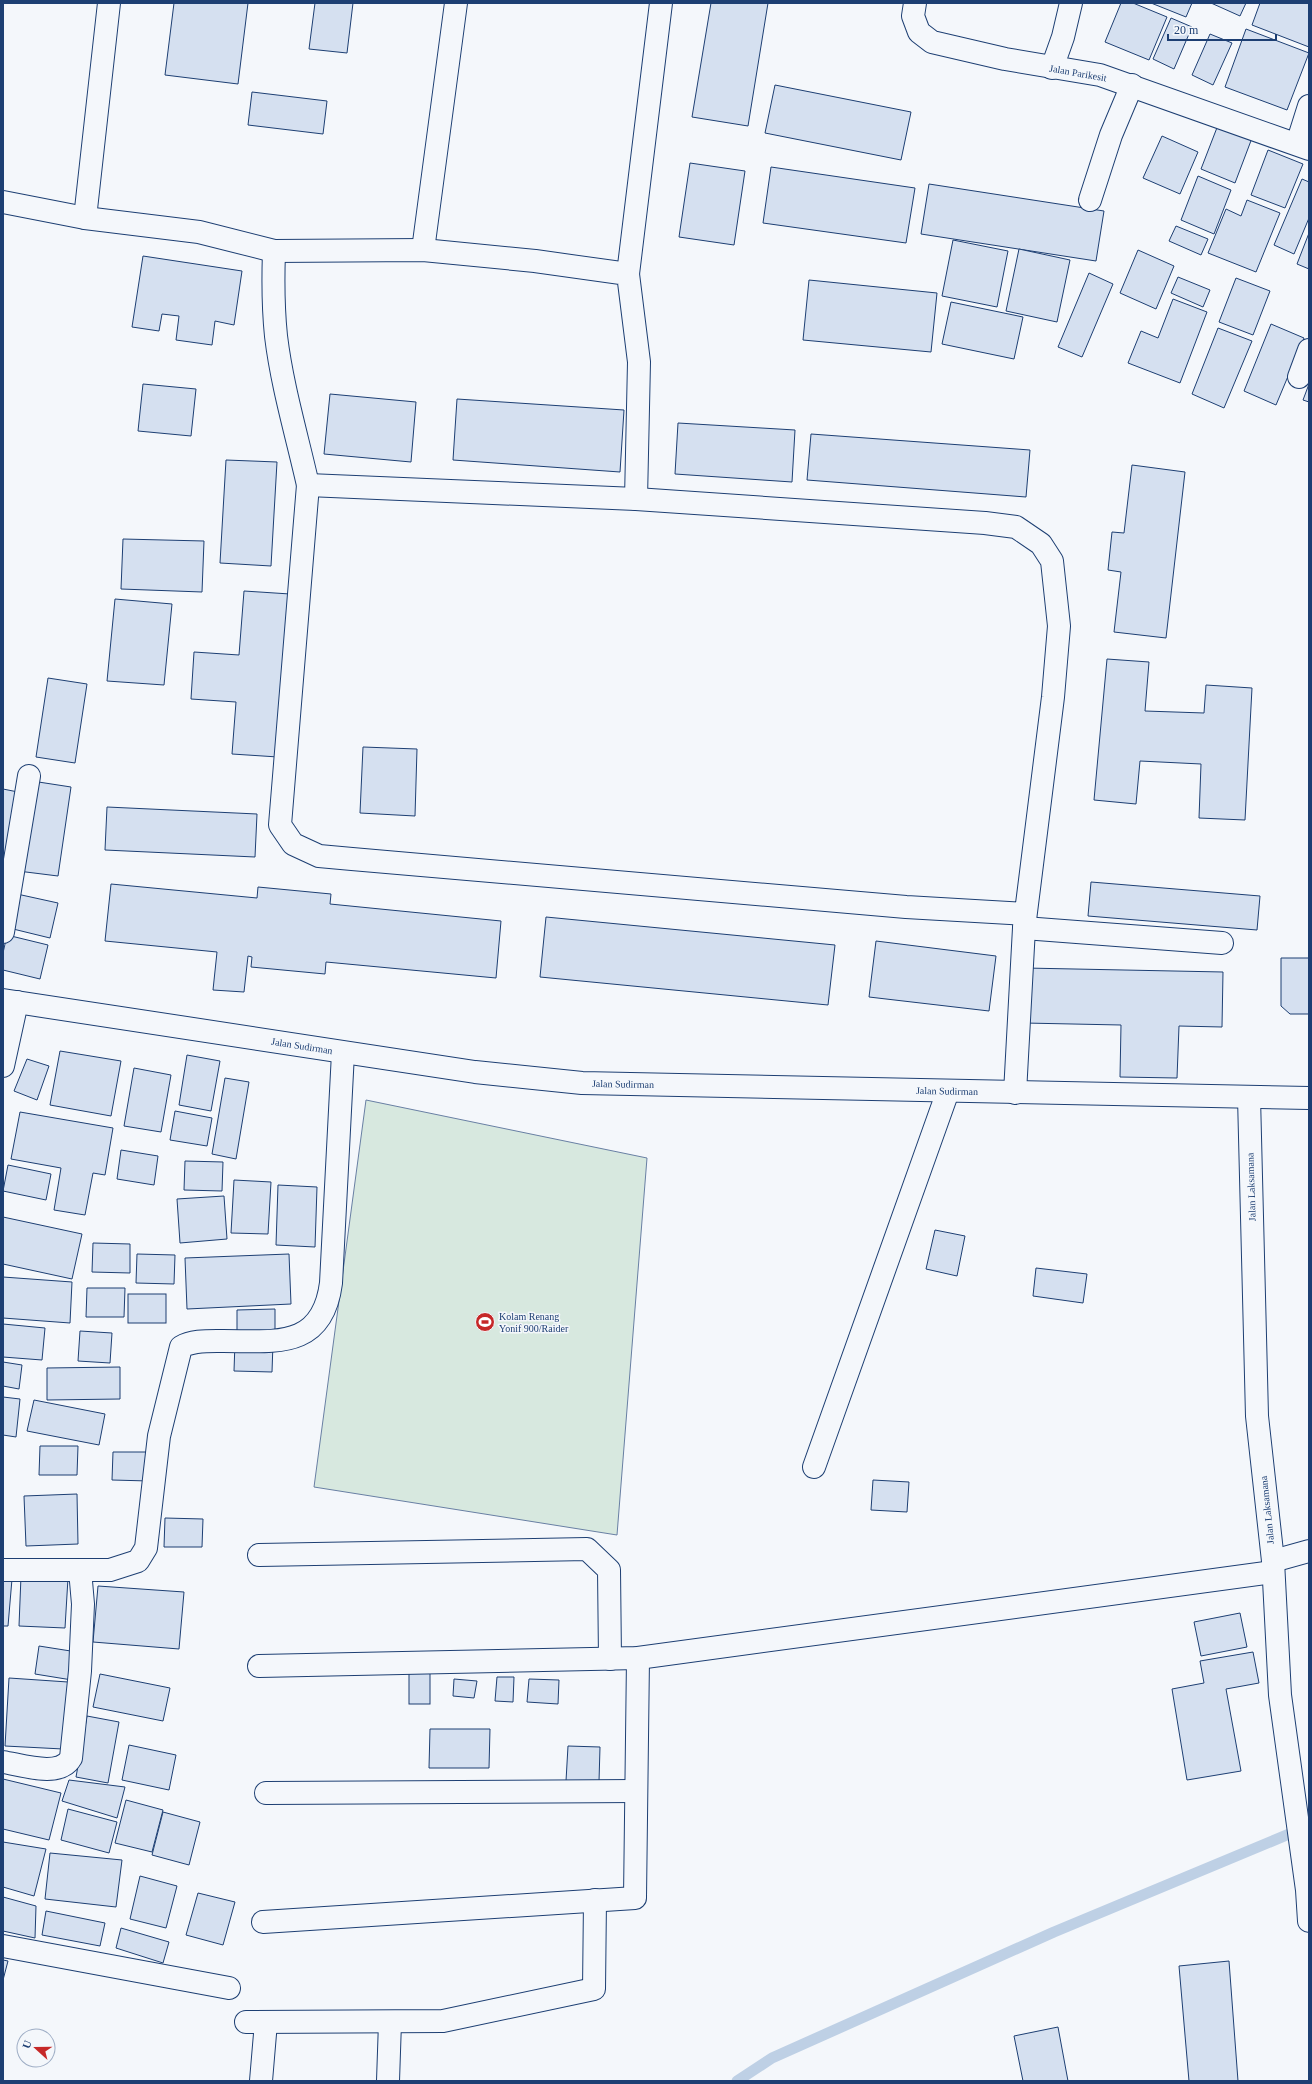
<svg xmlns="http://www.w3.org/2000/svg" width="1312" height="2084" font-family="'Times New Roman',serif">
	<rect width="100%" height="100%" fill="#f4f7fb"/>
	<polygon fill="#d7e8df" stroke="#687fa3" points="366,1100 647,1158 617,1535 314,1487"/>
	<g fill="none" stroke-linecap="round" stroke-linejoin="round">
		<polyline stroke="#bed0e5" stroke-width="11" points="737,2081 772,2058 1054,1932 1301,1829"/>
	</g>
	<g fill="#d5e0f0" stroke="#1d3f73">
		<polygon points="174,3 248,3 238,84 165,75"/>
		<polygon points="315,3 353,3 347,53 309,49"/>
		<polygon points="711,3 768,3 748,126 692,117"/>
		<polygon points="1121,3 1133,3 1167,17 1149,60 1105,42"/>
		<polygon points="1151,3 1192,3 1186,17"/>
		<polygon points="1211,3 1246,3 1240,16"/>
		<polygon points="1260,3 1309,3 1309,47 1252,25"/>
		<polygon points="1171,18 1192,27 1174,69 1153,59"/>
		<polygon points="1246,29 1309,53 1287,110 1225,87"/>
		<polygon points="1210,34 1232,43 1213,85 1192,75"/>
		<polygon points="775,85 911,112 901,160 765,133"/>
		<polygon points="252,92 327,101 323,134 248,125"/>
		<polygon points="1218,125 1252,138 1235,183 1201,169"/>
		<polygon points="1162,136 1198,152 1180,194 1143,178"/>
		<polygon points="1268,150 1303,164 1285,208 1251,195"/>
		<polygon points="690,163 745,171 734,245 679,237"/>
		<polygon points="771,167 915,188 906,243 763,223"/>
		<polygon points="1198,176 1231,190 1214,234 1181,220"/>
		<polygon points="1302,179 1309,182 1309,218 1294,254 1274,245"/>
		<polygon points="929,184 1104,211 1096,261 921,234"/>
		<polygon points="1247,200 1280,213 1256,272 1208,253 1226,209 1241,216"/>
		<polygon points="1176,226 1208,239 1201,255 1169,241"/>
		<polygon points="1309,233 1309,269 1297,264"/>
		<polygon points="953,240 1008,251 997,307 942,296"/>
		<polygon points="1019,249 1070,260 1057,322 1006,311"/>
		<polygon points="1138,250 1174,266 1156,309 1120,293"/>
		<polygon points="143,256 242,271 234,325 215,321 212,345 176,340 179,316 162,314 159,331 132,327"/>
		<polygon points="1089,273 1113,284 1082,357 1058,347"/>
		<polygon points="1178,277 1210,290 1203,307 1171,293"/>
		<polygon points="1236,278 1270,291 1253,335 1219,322"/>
		<polygon points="809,280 937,293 931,352 803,340"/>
		<polygon points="1173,299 1207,312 1180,383 1128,363 1141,331 1158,338"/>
		<polygon points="951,302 1023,317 1014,359 942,344"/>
		<polygon points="1271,324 1304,338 1276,405 1244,391"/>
		<polygon points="1218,328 1252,341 1224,408 1192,394"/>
		<polygon points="143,384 196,389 191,436 138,431"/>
		<polygon points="1309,384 1309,402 1303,400"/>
		<polygon points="330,394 416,402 411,462 324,454"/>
		<polygon points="457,399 624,410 620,472 453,460"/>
		<polygon points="678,423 795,430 792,482 675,474"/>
		<polygon points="811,434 1030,450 1026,497 807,480"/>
		<polygon points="226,460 277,462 271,566 220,563"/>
		<polygon points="1132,465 1185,472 1166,638 1114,632 1121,572 1108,570 1112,532 1124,533"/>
		<polygon points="123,539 204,541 202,592 121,589"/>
		<polygon points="244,591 290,594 278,757 232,754 236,702 191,699 194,652 239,655"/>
		<polygon points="115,599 172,604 164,685 107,681"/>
		<polygon points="1107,659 1149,662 1145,711 1204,713 1206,685 1252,688 1245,820 1199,818 1201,764 1140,761 1136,804 1094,800"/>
		<polygon points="48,678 87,684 75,763 36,757"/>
		<polygon points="363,747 417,749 415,816 360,813"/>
		<polygon points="32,781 71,787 58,876 18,871"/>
		<polygon points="3,789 23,793 3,871"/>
		<polygon points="107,807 257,814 255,857 105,850"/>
		<polygon points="1091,882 1260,896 1257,930 1088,916"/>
		<polygon points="111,884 257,898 258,887 331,894 330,904 501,921 496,978 326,962 325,974 251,967 252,957 248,956 244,992 213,990 217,952 105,941"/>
		<polygon points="17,894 58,903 50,938 9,928"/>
		<polygon points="546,917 835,945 828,1005 540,977"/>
		<polygon points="7,935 48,945 40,979 3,970 3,953"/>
		<polygon points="876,941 996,956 989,1011 869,997"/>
		<polygon points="1281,958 1309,958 1309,1014 1290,1014 1281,1006"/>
		<polygon points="1025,968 1223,972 1222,1027 1179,1026 1177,1078 1120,1077 1121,1025 1024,1023"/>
		<polygon points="60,1051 121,1061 111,1116 50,1105"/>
		<polygon points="187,1055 220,1061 211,1111 179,1105"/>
		<polygon points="27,1059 49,1066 37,1100 14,1091"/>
		<polygon points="134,1068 171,1075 161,1132 124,1126"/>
		<polygon points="225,1078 249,1082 236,1159 212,1154"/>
		<polygon points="175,1111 212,1118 207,1146 170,1140"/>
		<polygon points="20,1112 113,1128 105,1175 93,1173 85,1215 54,1210 61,1168 11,1159"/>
		<polygon points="121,1150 158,1156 154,1185 117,1179"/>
		<polygon points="185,1161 223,1162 222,1191 184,1190"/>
		<polygon points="8,1165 51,1174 46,1200 3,1191"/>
		<polygon points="234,1180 271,1182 268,1234 231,1233"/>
		<polygon points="278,1185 317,1187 315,1247 276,1245"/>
		<polygon points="224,1196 227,1239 180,1243 177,1199"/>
		<polygon points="3,1217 82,1234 72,1279 3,1264"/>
		<polygon points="935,1230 965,1236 957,1276 926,1269"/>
		<polygon points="93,1243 130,1244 130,1273 92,1272"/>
		<polygon points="137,1254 175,1255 174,1284 136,1283"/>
		<polygon points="289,1254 291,1304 187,1309 185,1258"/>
		<polygon points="1036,1268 1087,1274 1083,1303 1033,1296"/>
		<polygon points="3,1277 72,1282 70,1323 3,1318"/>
		<polygon points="87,1288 125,1288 124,1317 86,1317"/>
		<rect x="128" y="1294" width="38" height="29"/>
		<polygon points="275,1309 275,1338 237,1339 237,1310"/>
		<polygon points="3,1324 45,1328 42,1360 3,1357"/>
		<polygon points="80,1331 112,1333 110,1363 78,1361"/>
		<polygon points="235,1342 273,1343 272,1372 234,1371"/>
		<polygon points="3,1362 22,1365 19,1389 3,1386"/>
		<polygon points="120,1367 120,1399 47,1400 47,1368"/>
		<polygon points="3,1397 20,1399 16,1437 3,1435"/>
		<polygon points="34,1400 105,1414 99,1445 27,1431"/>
		<polygon points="40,1446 78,1446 77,1475 39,1475"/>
		<polygon points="113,1452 150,1452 149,1481 112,1480"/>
		<polygon points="873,1480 909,1482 907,1512 871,1510"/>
		<polygon points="77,1494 78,1544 26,1546 24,1496"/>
		<polygon points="165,1518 203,1519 202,1547 164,1547"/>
		<polygon points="21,1576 68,1578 65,1628 19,1626"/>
		<polygon points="3,1579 12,1579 8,1626 3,1626"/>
		<polygon points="98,1586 184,1592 179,1649 93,1642"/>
		<polygon points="1240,1613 1247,1647 1201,1656 1194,1622"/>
		<polygon points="39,1646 77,1652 72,1680 35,1674"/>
		<polygon points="1253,1652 1259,1683 1226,1689 1241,1771 1187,1780 1172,1689 1204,1683 1200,1661"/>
		<rect x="409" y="1673" width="21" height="31"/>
		<polygon points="100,1674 170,1688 163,1721 93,1707"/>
		<polygon points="497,1677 514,1677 513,1702 495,1701"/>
		<polygon points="9,1678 68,1682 63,1749 5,1746"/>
		<polygon points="454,1679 477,1681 474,1698 453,1696"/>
		<polygon points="529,1679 559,1680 558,1704 527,1702"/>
		<polygon points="87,1716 119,1722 108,1783 76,1777"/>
		<polygon points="430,1729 490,1729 489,1768 429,1768"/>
		<polygon points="129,1745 176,1755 169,1790 122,1780"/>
		<polygon points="568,1746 600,1747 599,1782 566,1781"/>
		<polygon points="3,1779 61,1793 49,1840 3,1829"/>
		<polygon points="69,1780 125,1787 117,1818 62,1801"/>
		<polygon points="126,1800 163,1810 152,1852 115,1843"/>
		<polygon points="68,1809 117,1822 109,1853 61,1840"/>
		<polygon points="163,1812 200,1822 189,1865 152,1855"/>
		<polygon points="3,1842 46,1849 34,1896 3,1887"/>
		<polygon points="50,1853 122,1860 116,1907 45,1899"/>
		<polygon points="140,1876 177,1886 166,1928 130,1919"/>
		<polygon points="198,1893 235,1902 223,1945 186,1935"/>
		<polygon points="3,1897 36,1906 35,1938 3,1931"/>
		<polygon points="46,1911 105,1923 100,1946 42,1935"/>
		<polygon points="121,1928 169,1942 163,1963 116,1948"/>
		<polygon points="3,1960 8,1961 3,1980"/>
		<polygon points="1229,1961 1238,2081 1189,2081 1179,1966"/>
		<polygon points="1058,2027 1068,2081 1023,2081 1014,2036"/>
	</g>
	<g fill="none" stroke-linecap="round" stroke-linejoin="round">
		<defs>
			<g id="minor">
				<polyline points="915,3 913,16 919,32 932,42 1005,59 1100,75 1309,149"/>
				<polyline points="1052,68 1063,37 1071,3"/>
				<polyline points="1297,144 1309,106"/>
				<polyline points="1090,200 1111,135 1132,85"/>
				<polyline points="3,202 85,218 199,232 274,251 423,250 535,261 628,274 639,362 636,499"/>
				<polyline points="85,218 109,3"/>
				<polyline points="423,250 456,3"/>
				<path d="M274,251C273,279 273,307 276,336C282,386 297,436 308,485"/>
				<polyline points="628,274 661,3"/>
				<polyline points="1299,377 1309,350"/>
				<polyline points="1024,928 1222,943"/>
				<polyline points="3,932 29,776"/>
				<polyline points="3,1066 17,1002"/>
				<polyline points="1015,1093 1024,928 1053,697 1059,626 1052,561 1041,544 1016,527 985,523 636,499 308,485 280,825 293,844 319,856 352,859 906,907 1025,914"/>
				<polyline points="814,1467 948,1091"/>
				<polyline points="259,1555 587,1549 609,1570 610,1659"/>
				<polyline points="1273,1561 1309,1551"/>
				<path d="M3,1570H110L138,1561L146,1548L159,1436L181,1347C191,1341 205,1341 217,1341C270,1340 322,1353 331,1283L343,1053"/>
				<polyline points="259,1666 638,1658 1273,1572"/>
				<path d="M3,1762C22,1765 60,1778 71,1758L80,1671L83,1604L80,1570"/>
				<polyline points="266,1793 636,1791"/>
				<polyline points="263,1922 635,1898 638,1658"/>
				<polyline points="3,1946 229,1988"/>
				<polyline points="246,2022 443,2021 594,1989 595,1900"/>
				<polyline points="261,2081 266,2022"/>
				<polyline points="388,2081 390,2022"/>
			</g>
			<g id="major">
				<polyline points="3,1000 475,1072 582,1083 1309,1098"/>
				<polyline points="1249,1097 1257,1416 1273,1561 1280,1695 1307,1890 1309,1921"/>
			</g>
		</defs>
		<use href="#minor" stroke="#1d3f73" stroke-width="24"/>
		<use href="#major" stroke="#1d3f73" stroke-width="24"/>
		<use href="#minor" stroke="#f4f7fb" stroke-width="22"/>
		<use href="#major" stroke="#f4f7fb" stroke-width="22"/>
	</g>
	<defs>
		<symbol id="stadium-disc" viewBox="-11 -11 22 22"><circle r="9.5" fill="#c62828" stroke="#f4f7fb"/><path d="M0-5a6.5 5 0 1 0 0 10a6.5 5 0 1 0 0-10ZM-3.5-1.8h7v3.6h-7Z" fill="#fff"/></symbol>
	</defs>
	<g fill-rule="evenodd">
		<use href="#stadium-disc" x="474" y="1311" width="22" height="22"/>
	</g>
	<g text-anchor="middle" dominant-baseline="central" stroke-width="3" stroke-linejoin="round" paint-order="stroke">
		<g font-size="10" fill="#1d3f73" stroke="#f4f7fb">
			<text transform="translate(1078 73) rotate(10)">Jalan Parikesit</text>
			<text transform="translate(302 1046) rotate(9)">Jalan Sudirman</text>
			<text transform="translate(623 1084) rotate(1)">Jalan Sudirman</text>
			<text transform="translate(947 1091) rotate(1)">Jalan Sudirman</text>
			<text transform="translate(1251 1187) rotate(-92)">Jalan Laksamana</text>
			<text transform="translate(1267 1510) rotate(-96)">Jalan Laksamana</text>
		</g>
		<g font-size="10" fill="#1d3f73" stroke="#f4f7fb" text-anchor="start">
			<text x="499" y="1316">Kolam Renang<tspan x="499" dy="12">Yonif 900/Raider</tspan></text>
		</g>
	</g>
	<rect width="1312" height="2084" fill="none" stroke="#1d3f73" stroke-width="8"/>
	<g transform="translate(36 2048) rotate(291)"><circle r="19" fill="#f4f7fb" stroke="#9eadc5"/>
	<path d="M0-3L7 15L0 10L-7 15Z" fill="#c62828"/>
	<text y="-6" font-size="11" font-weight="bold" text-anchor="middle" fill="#1d3f73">U</text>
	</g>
	<path d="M1168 34v6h108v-6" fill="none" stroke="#1d3f73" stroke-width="2"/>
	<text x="1174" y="34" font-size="12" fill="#1d3f73" stroke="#f4f7fb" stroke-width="3" paint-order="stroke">20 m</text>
</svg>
